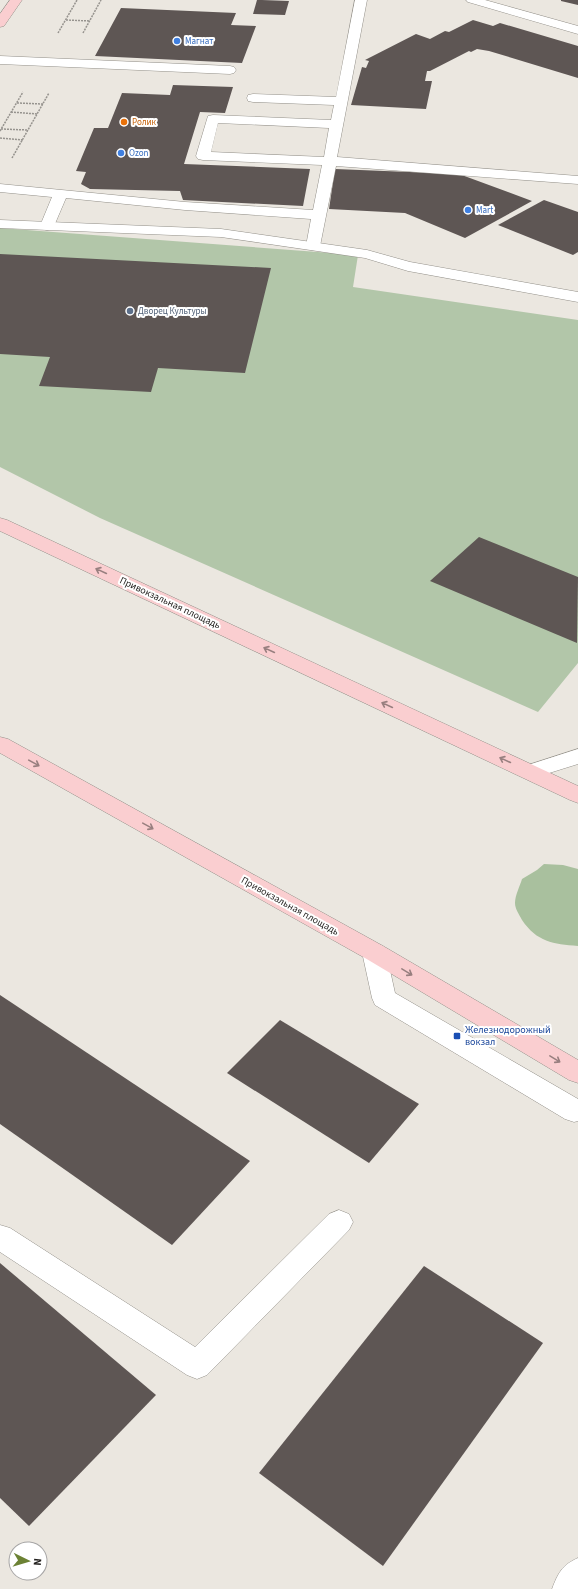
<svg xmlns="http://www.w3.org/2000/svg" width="578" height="1589" font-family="'Source Sans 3',sans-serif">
	<rect width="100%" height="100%" fill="#ebe7e0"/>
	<polygon fill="#b2c6a9" points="0,228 358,255 353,287 578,320 578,663 538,712 100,518 0,467"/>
	<path fill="#a9c09e" d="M544,864L563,865L578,869V946C553,944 537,942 522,920C519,914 515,909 515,903C515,895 520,886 522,879L537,870Z"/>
	<g fill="#5e5654">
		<polygon points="257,0 262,0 289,1 285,15 253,14"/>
		<polygon points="578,0 578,5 561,1 561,0"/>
		<polygon points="121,8 236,13 231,25 256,26 242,63 95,56"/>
		<polygon points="473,20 493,26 500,23 578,46 578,78 489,51 477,49 471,52 469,51 430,71 427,71 425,81 432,81 426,109 351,105 362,67 366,68 369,61 365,60 416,34 430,39 445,31 449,32"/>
		<polygon points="173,85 233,87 225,113 200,112 184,164 310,169 303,206 183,200 180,191 90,189 81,184 86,172 76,171 94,128 108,128 122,93 170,95"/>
		<polygon points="335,169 459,174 532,201 465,238 405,213 329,209"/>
		<polygon points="544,200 578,212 578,252 573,255 498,225"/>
		<polygon points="0,254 271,268 245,373 158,368 151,392 39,386 50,357 0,354"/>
		<polygon points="479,537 578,577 577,643 430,581"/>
		<polygon points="0,995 250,1161 172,1245 0,1124"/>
		<polygon points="280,1020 419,1104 369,1163 227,1073"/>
		<polygon points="0,1263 156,1395 29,1526 0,1498"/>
		<polygon points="424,1266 543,1343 383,1566 259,1473"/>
	</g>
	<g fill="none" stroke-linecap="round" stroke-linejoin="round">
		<defs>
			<g id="lane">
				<path d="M355,0H367L337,157L578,176V184L336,166L320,246L318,249L313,250L308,249L306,246L311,219L185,210L66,198L54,226L52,229L47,230L42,229L40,226L52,197L0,192V184L185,202L313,210L322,165L203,160L198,159L196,156L208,116L213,115L331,120L334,105L253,102L248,101L247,98L248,95L253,94L336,97ZM218,123L329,128L324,157L211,152Z"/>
				<polygon points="466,0 485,0 578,26 578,34 468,2"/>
				<polygon points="0,56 230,66 234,67 236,70 234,73 230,74 0,64"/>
				<polygon points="578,749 578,764 530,779 522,777 519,772 522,767"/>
				<polygon points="374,943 383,946 386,952 395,993 578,1099 578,1121 574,1122 565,1119 375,1005 372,998 362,952 365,946"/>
				<polygon points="339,1210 349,1214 353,1222 349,1230 207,1375 197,1379 187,1375 0,1252 0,1225 10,1228 195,1347 329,1214"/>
			</g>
			<g id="street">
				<polygon points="0,220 221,229 367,250 410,262 578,292 578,302 408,271 365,258 221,237 0,228"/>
				<path d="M578,1558V1589H552C558,1573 562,1565 578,1558Z"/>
			</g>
			<g id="secondary">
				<polygon points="10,0 22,0 4,26 0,27 0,14"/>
				<polygon points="0,518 7,520 578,786 578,803 570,800 0,531"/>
				<polygon points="0,737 8,739 383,946 578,1060 578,1083 569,1080 365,958 0,753"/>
			</g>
		</defs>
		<use href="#lane" stroke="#939089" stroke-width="1"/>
		<use href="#street" stroke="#939089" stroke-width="1"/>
		<use href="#secondary" stroke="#939089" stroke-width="1"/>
		<g stroke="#96938e" stroke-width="1.5" stroke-dasharray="2 1" stroke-linecap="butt">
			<polyline points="66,20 90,21"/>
			<polyline points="58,33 77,0"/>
			<polyline points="83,33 101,0"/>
			<polyline points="17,103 43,104"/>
			<polyline points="11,112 37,114"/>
			<polyline points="1,129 28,130"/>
			<polyline points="0,131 23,92"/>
			<polyline points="0,138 23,140"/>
			<polyline points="12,158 49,93"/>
		</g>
		<use href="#lane" fill="#fff" fill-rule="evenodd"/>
		<use href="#street" fill="#fff" fill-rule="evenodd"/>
		<use href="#secondary" fill="#faced0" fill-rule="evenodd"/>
	</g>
	<defs><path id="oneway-shaft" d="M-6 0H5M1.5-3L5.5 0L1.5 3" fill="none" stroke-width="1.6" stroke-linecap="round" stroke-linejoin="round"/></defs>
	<g stroke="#987f7f">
		<use href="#oneway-shaft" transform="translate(101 571) rotate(-155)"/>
		<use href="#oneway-shaft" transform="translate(269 650) rotate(-155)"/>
		<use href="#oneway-shaft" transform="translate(387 705) rotate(-155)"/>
		<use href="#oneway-shaft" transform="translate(505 760) rotate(-155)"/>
		<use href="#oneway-shaft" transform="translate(34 763) rotate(29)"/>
		<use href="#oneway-shaft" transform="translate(148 826) rotate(29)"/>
		<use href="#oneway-shaft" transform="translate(407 972) rotate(31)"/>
		<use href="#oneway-shaft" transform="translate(555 1059) rotate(31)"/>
	</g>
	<g fill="#3f7fe0" stroke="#fff" stroke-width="1.5">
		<circle cx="177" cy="41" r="4"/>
		<circle cx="121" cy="153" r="4"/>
		<circle cx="468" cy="210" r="4"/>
	</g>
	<circle fill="#e8710a" stroke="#fff" stroke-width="1.5" cx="124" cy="122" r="4"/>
	<circle fill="#5c6f8a" stroke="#fff" stroke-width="1.5" cx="130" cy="311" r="4"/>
	<rect fill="#1a4fb4" stroke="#fff" stroke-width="1.5" x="453" y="1032" width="8" height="8" rx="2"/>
	<g text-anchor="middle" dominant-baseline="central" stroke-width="4" stroke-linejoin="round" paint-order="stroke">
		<g font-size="9" fill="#366cbe" stroke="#fff" text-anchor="start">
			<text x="185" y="41">Магнат</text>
			<text x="129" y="153">Ozon</text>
			<text x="476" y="210">Mart</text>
		</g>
		<g font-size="9" fill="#c56008" stroke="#fff" text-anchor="start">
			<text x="132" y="122">Ролик</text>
		</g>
		<g font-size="9" fill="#4e5e75" stroke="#fff" text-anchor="start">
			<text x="138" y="311">Дворец Культуры</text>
		</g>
		<g font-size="10" fill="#211f1d" stroke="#fff">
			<text transform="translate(170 603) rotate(25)">Привокзальная площадь</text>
			<text transform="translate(290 906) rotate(29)">Привокзальная площадь</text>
		</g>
		<g font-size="10" fill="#164399" stroke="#fff" text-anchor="start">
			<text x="465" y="1030">Железнодорожный<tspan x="465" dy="12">вокзал</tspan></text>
		</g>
	</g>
	<g transform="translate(28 1561) rotate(95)"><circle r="19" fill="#ffffff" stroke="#a6a5a5"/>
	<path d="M0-3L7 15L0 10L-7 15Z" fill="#6c8234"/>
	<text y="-6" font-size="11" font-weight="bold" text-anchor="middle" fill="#211f1d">N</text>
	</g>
</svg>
